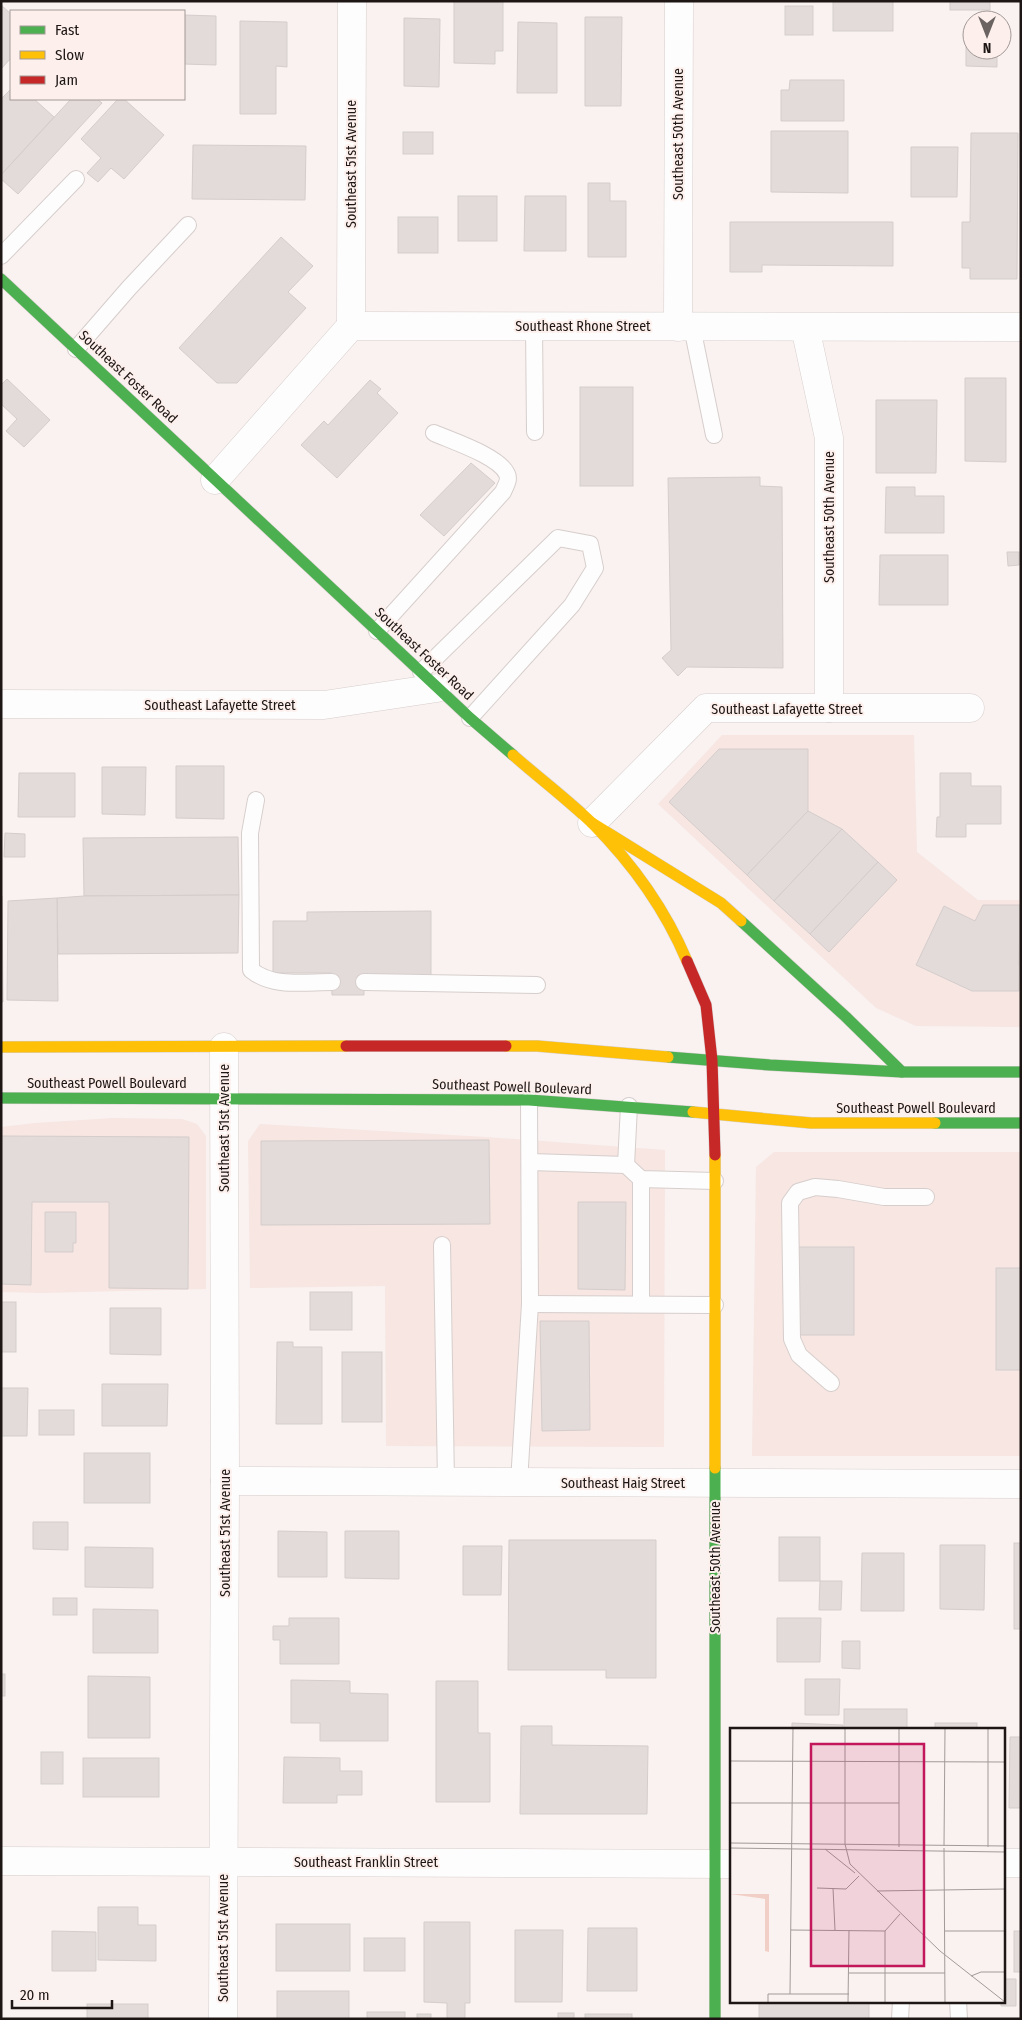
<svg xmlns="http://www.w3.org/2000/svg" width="1022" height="2020" font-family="'Fira Sans Condensed',sans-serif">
	<rect width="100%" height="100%" fill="#f9f2f0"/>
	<g fill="#f7e6e2">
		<polygon points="722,735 914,735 917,852 978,900 1021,900 1021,1027 916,1026 876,1008 658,804"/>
		<polygon points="113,1118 182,1119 197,1124 206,1136 206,1289 41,1293 1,1292 1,1127 35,1123"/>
		<polygon points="260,1124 486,1137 665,1150 664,1447 386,1446 385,1286 250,1288 248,1141"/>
		<polygon points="774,1152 1021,1152 1021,1456 752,1456 756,1167"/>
	</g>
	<g fill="#e2dbd9" stroke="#d4cdcb">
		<polygon points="454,1 503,1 503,51 495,51 495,64 454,63"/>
		<rect x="833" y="1" width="60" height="30"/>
		<rect x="950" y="1" width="40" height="9"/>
		<polygon points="1,5 11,14 11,58 1,69"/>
		<rect x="785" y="6" width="28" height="29"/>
		<polygon points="184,15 216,16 216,65 184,64"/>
		<polygon points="585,17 622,17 621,106 585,106"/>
		<polygon points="404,18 440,19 439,87 404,86"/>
		<polygon points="240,21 287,22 287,67 276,66 276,114 240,114"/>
		<polygon points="518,22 557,23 557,93 517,93"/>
		<rect x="969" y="22" width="3" height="16"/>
		<polygon points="966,47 972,47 972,50 997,50 997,67 966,66"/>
		<polygon points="790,80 844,80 844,121 781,121 781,90 789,90"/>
		<polygon points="11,89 11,99 34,99 54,117 1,175 1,99"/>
		<polygon points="71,99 97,99 102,103 18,194 1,179 1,175"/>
		<polygon points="118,99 124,99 164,135 124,179 111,168 98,182 87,173 101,158 81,139"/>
		<polygon points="771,131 848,131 848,193 771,192"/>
		<rect x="403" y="132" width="30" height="22"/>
		<polygon points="971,133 1018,133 1017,279 970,279 970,268 962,268 962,222 970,222"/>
		<polygon points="193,145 306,146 305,200 192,199"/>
		<polygon points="911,147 958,147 957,197 911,197"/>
		<polygon points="588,183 610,183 610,201 626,201 626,257 588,257"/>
		<rect x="458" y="196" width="39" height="45"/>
		<polygon points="525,196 566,196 566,251 524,251"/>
		<rect x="398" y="217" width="40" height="36"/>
		<polygon points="730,222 893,222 893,266 762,265 762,272 730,272"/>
		<polygon points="281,237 313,266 288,292 306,308 237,383 217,383 179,348"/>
		<polygon points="965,378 1006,378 1006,462 965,461"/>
		<polygon points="7,379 50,420 24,447 6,431 17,419 1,404 1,385"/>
		<polygon points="370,380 381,389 377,393 398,413 337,478 301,445 324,421 328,425"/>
		<rect x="580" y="387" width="53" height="99"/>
		<polygon points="876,400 937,400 936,473 876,473"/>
		<polygon points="471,463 495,483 444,536 420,515"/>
		<polygon points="760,477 760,486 782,487 783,668 687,667 678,676 662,658 671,650 668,478"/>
		<polygon points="886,487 915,487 915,496 944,496 944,533 885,533"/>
		<polygon points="1007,552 1019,552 1019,565 1008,566"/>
		<polygon points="880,555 948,555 948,605 879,605"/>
		<polygon points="719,749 808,749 808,811 747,875 669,802"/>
		<polygon points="176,766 224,766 224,819 176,818"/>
		<polygon points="102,767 146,767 145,815 102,814"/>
		<polygon points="19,773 75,773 75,817 18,817"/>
		<polygon points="940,773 971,773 971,786 1001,786 1001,824 966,824 966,837 936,837 937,817 940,817"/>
		<polygon points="808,811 842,829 774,901 747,875"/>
		<polygon points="842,829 878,862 810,934 774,901"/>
		<polygon points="5,833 25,834 25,857 4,857"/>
		<polygon points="238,837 239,895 84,896 83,838"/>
		<polygon points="878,862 897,880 829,952 810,934"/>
		<polygon points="239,895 238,953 58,954 57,898 84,896"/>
		<polygon points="1,896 2,896 3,1002 1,1002"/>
		<polygon points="57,898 58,1001 7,1000 8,901"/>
		<polygon points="983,905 1020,905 1019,991 972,991 916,965 944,906 975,921"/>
		<polygon points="1020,905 1021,905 1021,965 1019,965"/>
		<polygon points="431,911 431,977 364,978 364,995 332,995 331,973 273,973 273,921 307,921 307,912"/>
		<polygon points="1,1136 189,1137 188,1289 109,1288 109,1202 32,1202 31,1285 1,1284"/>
		<polygon points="489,1140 490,1224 261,1225 261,1141"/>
		<polygon points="578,1202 626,1202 625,1290 578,1289"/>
		<polygon points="45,1212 76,1212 76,1243 73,1243 73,1252 45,1252"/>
		<rect x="797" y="1247" width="57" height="88"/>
		<rect x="996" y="1268" width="25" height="102"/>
		<rect x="310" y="1292" width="42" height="38"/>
		<rect x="1" y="1302" width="15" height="50"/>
		<polygon points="110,1308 161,1308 161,1355 110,1354"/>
		<polygon points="540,1321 589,1321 590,1430 542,1431"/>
		<polygon points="277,1342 293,1342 293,1347 322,1347 322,1424 276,1424"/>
		<rect x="342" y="1352" width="40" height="70"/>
		<polygon points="102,1384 168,1384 167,1426 102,1426"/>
		<polygon points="1,1388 28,1388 27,1436 1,1436"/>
		<rect x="39" y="1410" width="35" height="25"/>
		<rect x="84" y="1453" width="66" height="50"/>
		<polygon points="33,1522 68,1522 68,1550 33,1549"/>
		<polygon points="278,1531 327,1532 327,1577 278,1577"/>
		<polygon points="345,1531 399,1531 399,1579 345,1578"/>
		<rect x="779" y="1537" width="41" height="44"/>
		<polygon points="509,1540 656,1540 656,1678 606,1678 606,1670 508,1670"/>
		<rect x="1014" y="1543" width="7" height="86"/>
		<polygon points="940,1545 985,1545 984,1610 940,1609"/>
		<polygon points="463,1546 502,1546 501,1595 463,1595"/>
		<polygon points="85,1547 153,1548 153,1588 85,1587"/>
		<polygon points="862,1553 904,1553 904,1611 861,1611"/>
		<polygon points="820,1581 842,1581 841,1610 819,1610"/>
		<rect x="53" y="1598" width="24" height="17"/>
		<polygon points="93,1609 158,1610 158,1653 93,1653"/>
		<polygon points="289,1618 339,1618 339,1664 280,1664 280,1640 273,1640 273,1626 289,1626"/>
		<polygon points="777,1618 821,1618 820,1662 777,1662"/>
		<polygon points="842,1641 860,1641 860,1669 842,1668"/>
		<rect x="1" y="1674" width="4" height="22"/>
		<polygon points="88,1676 150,1677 150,1738 88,1738"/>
		<polygon points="805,1679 840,1679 839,1715 805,1715"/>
		<polygon points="291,1680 350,1681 350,1693 388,1694 388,1741 320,1741 320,1723 291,1723"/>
		<polygon points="436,1681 478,1681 478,1733 490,1733 490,1802 436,1802"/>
		<rect x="844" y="1709" width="63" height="20"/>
		<polygon points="792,1723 843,1725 843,1729 792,1729"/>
		<rect x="935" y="1723" width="42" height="6"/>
		<polygon points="521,1726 552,1726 552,1745 648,1746 647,1814 520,1814"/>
		<polygon points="1010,1737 1021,1737 1021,1808 1009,1808"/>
		<rect x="41" y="1752" width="22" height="32"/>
		<polygon points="284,1757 340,1758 340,1771 362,1771 362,1795 337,1795 337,1803 283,1803"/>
		<rect x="83" y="1758" width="76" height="39"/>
		<polygon points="98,1907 138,1907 138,1925 156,1925 156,1961 98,1960"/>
		<polygon points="424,1922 470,1922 470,2003 465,2003 465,2019 447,2019 447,2003 424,2002"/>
		<rect x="276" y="1924" width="74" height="47"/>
		<polygon points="588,1928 637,1928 637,1991 587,1991"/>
		<polygon points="515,1930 563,1930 562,2002 515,2002"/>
		<polygon points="52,1931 96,1932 96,1971 52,1971"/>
		<rect x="1014" y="1931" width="7" height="41"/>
		<rect x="364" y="1938" width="41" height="33"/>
		<polygon points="1003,1979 1016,1979 1016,2006 1001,2006 1001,2001 1003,2001"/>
		<rect x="277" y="1991" width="72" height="28"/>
		<rect x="759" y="2001" width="110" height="18"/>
		<rect x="87" y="2004" width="61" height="15"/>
		<rect x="367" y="2012" width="38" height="7"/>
		<rect x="558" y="2013" width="16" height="6"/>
		<rect x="417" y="2014" width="14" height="5"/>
		<rect x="585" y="2014" width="47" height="5"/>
	</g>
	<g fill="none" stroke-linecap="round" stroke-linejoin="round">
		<defs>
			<g id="lane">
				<polyline points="1,256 76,179"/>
				<polyline points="534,326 535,432"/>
				<polyline points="692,327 714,435"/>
				<polyline points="76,349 129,288 188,225"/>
				<path d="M377,631L503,492C505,487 510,480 507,474C499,456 452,441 434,433"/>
				<polyline points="421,672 558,538 590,544 595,568 572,605 470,718"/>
				<path d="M256,800L250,833L251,970C273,988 305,982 332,982"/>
				<polyline points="364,982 537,985"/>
				<polyline points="530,1162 626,1165 641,1179 715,1181"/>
				<polyline points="626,1165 629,1106"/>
				<polyline points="641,1179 641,1304"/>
				<polyline points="442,1245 446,1482"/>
				<polyline points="530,1304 715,1305"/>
				<polyline points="831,1383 799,1355 792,1339 790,1203 798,1192 815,1187 838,1189 884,1197 926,1197"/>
				<polyline points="519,1482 530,1304 529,1100"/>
				<polyline points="958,2001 959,2019"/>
				<polyline points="900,2019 901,2001"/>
			</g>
			<g id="street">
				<polyline points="351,326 352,1"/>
				<polyline points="678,327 679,1"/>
				<polyline points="805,327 829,438 829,708"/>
				<polyline points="215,480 351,326 1021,327"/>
				<polyline points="1,704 324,705 437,688"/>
				<polyline points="592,823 706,708 970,708"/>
				<polyline points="225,1481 1021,1484"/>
				<polyline points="1,1861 731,1864"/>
				<polyline points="1003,1863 1021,1863"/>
				<polyline points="223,2019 225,1481 224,1047"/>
			</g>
			<g id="fast">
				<polyline points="1,279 470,718 513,755"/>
				<polyline points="741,921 846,1017 902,1072"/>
				<polyline points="668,1057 770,1065 902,1072 1021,1072"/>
				<polyline points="1,1098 529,1100 693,1112"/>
				<polyline points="935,1123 1021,1123"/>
				<polyline points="715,1468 715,2019"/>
			</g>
			<g id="slow">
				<path d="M513,755C539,778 567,799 592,823C632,863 665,909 687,961"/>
				<polyline points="592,823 721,903 741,921"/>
				<polyline points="506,1046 537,1046 668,1057"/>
				<polyline points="1,1047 346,1046"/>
				<polyline points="693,1112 811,1123 935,1123"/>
				<polyline points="715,1155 715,1468"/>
			</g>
			<g id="jam">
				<polyline points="687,961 706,1005 712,1060 715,1155"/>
				<polyline points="346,1046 506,1046"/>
			</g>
		</defs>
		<use href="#lane" stroke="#d6cecc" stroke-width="18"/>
		<use href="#street" stroke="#d6cecc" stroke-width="29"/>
		<use href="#fast" stroke="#d6cecc" stroke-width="12"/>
		<use href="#slow" stroke="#d6cecc" stroke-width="12"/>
		<use href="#jam" stroke="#d6cecc" stroke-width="12"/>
		<use href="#lane" stroke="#fefdfd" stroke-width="16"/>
		<use href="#street" stroke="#fefdfd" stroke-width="28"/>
		<use href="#fast" stroke="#4caf50" stroke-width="11"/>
		<use href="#slow" stroke="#ffc107" stroke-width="11"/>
		<use href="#jam" stroke="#c62828" stroke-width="11"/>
	</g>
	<g text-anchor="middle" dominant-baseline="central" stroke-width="4" stroke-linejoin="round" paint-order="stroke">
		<g font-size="14" fill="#1d1614" stroke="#fdf0ec">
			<text transform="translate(678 134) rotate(-90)">Southeast 50th Avenue</text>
			<text transform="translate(351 164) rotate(-90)">Southeast 51st Avenue</text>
			<text x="583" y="326">Southeast Rhone Street</text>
			<text transform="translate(128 377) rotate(43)">Southeast Foster Road</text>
			<text transform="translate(829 517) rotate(-90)">Southeast 50th Avenue</text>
			<text transform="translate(424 654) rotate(43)">Southeast Foster Road</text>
			<text x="220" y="705">Southeast Lafayette Street</text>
			<text x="787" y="709">Southeast Lafayette Street</text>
			<text x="107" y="1083">Southeast Powell Boulevard</text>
			<text transform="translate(512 1087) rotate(2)">Southeast Powell Boulevard</text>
			<text x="916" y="1108">Southeast Powell Boulevard</text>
			<text transform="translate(224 1128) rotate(-90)">Southeast 51st Avenue</text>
			<text x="623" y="1483">Southeast Haig Street</text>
			<text transform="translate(225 1533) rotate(-90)">Southeast 51st Avenue</text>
			<text transform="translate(715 1567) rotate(-90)">Southeast 50th Avenue</text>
			<text x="366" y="1862">Southeast Franklin Street</text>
			<text transform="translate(223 1938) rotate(-90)">Southeast 51st Avenue</text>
		</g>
	</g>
	<g transform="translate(730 1728)">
		<rect width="275" height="275" fill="#f9f2f0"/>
		<path d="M0,166H39V224L35,223V171Z" fill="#f2cfc6"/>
		<path fill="none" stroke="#a19a98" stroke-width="1" d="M115,0V116L120,136L210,223L275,274M0,33L275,34M0,75H169M0,115L275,118M214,118L215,0M169,119V0M258,119V0M0,120L275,124M214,120L215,275M95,121L125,145M87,160L116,161L129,148M103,160L105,202M147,163L275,161M61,202L155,203L170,186M155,203V275M215,203H275M119,245H215M241,248L251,244H275M60,266L63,0M38,275V266H119M118,275L119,202"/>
		<path fill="#c2185b" fill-opacity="0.15" stroke="#c2185b" stroke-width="2.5" d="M81,16H194V238H81Z"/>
		<rect width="275" height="275" fill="none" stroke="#1d1614" stroke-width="2.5"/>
	</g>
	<rect width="1022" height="2020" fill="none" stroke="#1d1614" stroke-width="5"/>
	<rect x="10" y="10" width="175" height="90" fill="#fdf0ec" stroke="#a39996"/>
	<rect x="20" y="26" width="25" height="8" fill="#4caf50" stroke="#a39996"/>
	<text x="55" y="35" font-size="15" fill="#1d1614">Fast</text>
	<rect x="20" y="51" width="25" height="8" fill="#ffc107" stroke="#a39996"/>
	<text x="55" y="60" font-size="15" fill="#1d1614">Slow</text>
	<rect x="20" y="76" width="25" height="8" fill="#c62828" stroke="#a39996"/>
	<text x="55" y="85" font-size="15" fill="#1d1614">Jam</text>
	<g transform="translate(987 35) rotate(180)"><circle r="24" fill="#fdf0ec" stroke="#a39996"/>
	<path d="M0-4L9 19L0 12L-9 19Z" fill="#6a6361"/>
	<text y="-8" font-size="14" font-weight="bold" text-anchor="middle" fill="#1d1614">N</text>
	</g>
	<path d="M12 2000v8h100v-8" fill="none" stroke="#1d1614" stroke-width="2.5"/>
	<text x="20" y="2000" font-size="15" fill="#1d1614" stroke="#fdf0ec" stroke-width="4" paint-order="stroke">20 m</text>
</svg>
